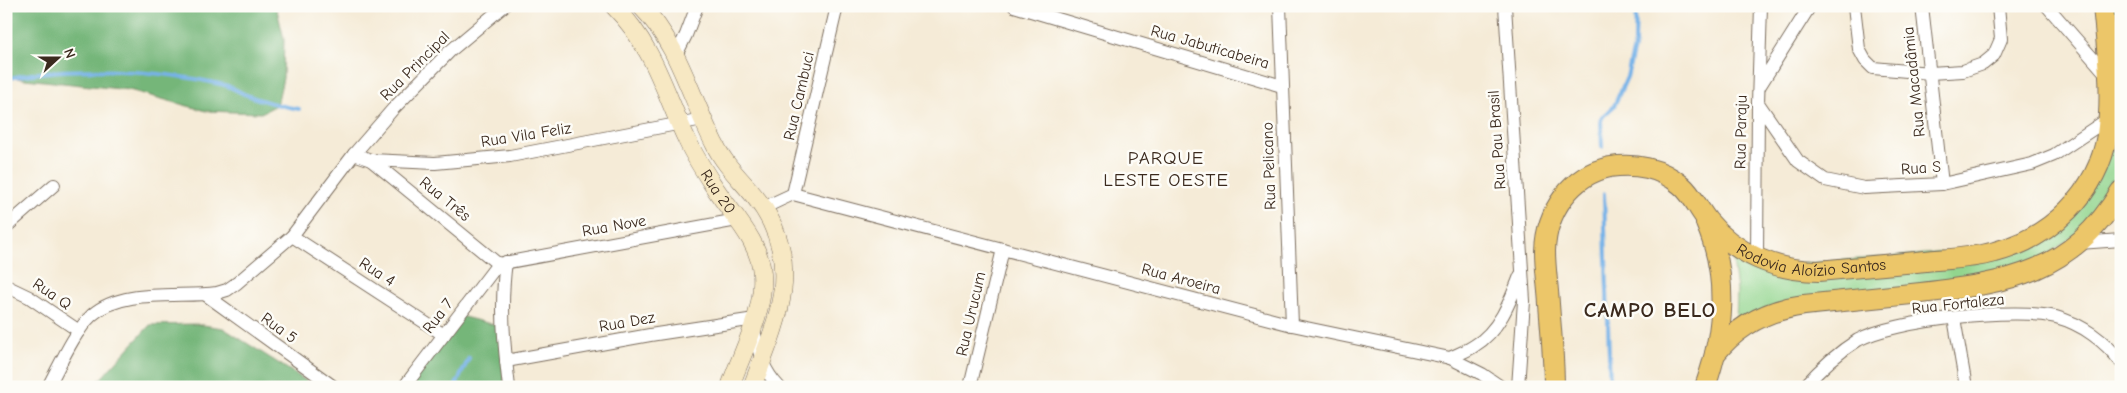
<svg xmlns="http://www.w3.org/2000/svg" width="2127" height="393" font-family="'Comic Neue',sans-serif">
	<rect width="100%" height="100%" fill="#fdfcf7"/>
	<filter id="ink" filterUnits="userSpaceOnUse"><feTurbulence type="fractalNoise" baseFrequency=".02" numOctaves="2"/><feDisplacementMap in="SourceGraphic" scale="10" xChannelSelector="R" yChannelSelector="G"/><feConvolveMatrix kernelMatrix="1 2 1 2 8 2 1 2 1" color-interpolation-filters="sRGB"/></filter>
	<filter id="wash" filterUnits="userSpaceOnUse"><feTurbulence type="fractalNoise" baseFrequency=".0096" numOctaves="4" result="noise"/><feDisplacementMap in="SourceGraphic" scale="20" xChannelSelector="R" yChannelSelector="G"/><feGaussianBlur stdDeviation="1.12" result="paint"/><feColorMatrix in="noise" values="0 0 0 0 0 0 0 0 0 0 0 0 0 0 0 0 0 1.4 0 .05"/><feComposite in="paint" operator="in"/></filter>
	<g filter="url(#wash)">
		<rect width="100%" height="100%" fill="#f5ebd7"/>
		<path fill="#92d58e" stroke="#668056" d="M2109,6H2121V176L2110,197L2088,226L2031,266L1736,325L1737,290L1732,253L1755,267L2039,245C2071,225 2076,215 2093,183C2101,169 2112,154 2116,139C2127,100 2114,46 2109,6Z"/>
		<g fill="#75b679" stroke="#58704c">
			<polygon points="6,6 276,6 284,39 283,78 277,105 261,113 206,111 129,90 6,77"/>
			<polygon points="460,316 499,326 505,387 398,387"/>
			<polygon points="196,324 223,328 316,387 93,387 150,325"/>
		</g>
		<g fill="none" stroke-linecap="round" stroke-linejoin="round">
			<g stroke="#76b2e8" stroke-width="4">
				<path d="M6,79C65,64 160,70 220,84C228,85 236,90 244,94C262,101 280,106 299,109"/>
				<polyline points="1602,147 1601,120 1603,116 1614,106 1627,77 1635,43 1636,6"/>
				<polyline points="1604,194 1610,387"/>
				<polyline points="455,387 469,358"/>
			</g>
		</g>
	</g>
	<g filter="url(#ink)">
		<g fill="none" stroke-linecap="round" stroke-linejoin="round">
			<defs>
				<g id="street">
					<polyline points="1014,6 1282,86"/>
					<polyline points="1280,6 1292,325"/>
					<polyline points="1505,6 1524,301 1518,387"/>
					<polyline points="1854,6 1859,49 1865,60 1873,68 1930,73 1963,71 1983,64 1994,55 2001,39 1998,6"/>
					<polyline points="1922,6 1942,184"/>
					<polyline points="2047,6 2109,77"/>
					<polyline points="676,55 686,35 697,6"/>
					<polyline points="1759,87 1810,6"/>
					<polyline points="1758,103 1798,161 1825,180 1864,188 1942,184 2032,164 2054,155 2108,119"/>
					<polyline points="354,154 371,160 435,163 510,156 703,119"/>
					<polyline points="371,160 498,264"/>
					<polyline points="793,194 1292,325 1450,358 1482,374 1501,387"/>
					<polyline points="793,194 837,6"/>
					<polyline points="763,208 793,194"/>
					<polyline points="6,227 54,185"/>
					<polyline points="292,236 444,335"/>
					<polyline points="2079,243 2121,240"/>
					<polyline points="1757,258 1758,103 1761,6"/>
					<path d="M506,262C500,305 504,345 509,387"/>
					<polyline points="498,264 737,220"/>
					<polyline points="6,286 29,297 79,331"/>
					<polyline points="206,295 334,387"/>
					<polyline points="1954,318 1966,387"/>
					<path d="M753,326C759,351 761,368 779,387"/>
					<path d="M1450,358C1458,354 1467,351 1474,346C1499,331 1510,302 1520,276"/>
					<polyline points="506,361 650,335 755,319"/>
					<path d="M48,387C60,365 74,332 92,315C122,288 179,298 217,293L227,290L237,283L292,236L354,154L393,109L449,52L504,6"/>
					<polyline points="404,387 498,264"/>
					<polyline points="970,387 1003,249"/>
					<path d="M1804,387C1820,369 1837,353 1858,340C1894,320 2016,307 2056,317C2082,324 2105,341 2121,362"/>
				</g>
				<g id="secondary">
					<path id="s1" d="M614,6C655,48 664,92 688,142C695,157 704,171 713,185C730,213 760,240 762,274C765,312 742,351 730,387"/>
					<path d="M641,6C679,45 690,96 714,143C726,169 749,186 764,209C803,271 775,326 752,387"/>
				</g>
				<g id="primary">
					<path d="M1715,354C1738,325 1767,310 1804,305C1843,301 1882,297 1921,293C2008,283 2072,273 2121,191"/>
					<path id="s2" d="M1554,387C1554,359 1551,331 1549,304C1548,286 1545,268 1545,251C1546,212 1571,175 1610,167C1635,163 1661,168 1681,185C1693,195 1698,209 1708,221C1734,253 1776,271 1818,271C1850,268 1883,265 1916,262C1942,259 1970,259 1995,252C2050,238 2098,193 2107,135C2113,92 2107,49 2103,6"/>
					<path d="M1705,387C1724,334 1729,276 1706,223"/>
				</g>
			</defs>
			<use href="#street" stroke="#7c6e5f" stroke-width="14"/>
			<use href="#secondary" stroke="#7c6e5f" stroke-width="19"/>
			<use href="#primary" stroke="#7c6e5f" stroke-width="22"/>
			<use href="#street" stroke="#fff" stroke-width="12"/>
			<use href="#secondary" stroke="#f7e8c3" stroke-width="18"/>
			<use href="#primary" stroke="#ecc669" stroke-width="20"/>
		</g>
	</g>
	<g text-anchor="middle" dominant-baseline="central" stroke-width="5" stroke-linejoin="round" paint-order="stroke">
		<g font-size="16" fill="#3b2a1e" stroke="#fdfcf7">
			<text transform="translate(1210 47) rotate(16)">Rua Jabuticabeira</text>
			<text transform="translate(415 66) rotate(-45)">Rua Principal</text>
			<text transform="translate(1914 82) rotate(-96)">Rua Macadâmia</text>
			<text transform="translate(799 96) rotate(-77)">Rua Cambuci</text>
			<text transform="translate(1741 132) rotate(-89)">Rua Paraju</text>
			<text transform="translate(526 135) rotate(-9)">Rua Vila Feliz</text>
			<text transform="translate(1497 140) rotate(-94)">Rua Pau Brasil</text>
			<text transform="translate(1269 166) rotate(-92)">Rua Pelicano</text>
			<text transform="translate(1921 168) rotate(-4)">Rua S</text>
			<text stroke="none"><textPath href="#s1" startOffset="214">Rua 20</textPath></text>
			<text transform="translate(445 199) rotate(39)">Rua Três</text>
			<text transform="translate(614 226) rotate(-10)">Rua Nove</text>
			<text stroke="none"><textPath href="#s2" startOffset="488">Rodovia Aloízio Santos</textPath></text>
			<text transform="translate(377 272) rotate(33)">Rua 4</text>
			<text transform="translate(1181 279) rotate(15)">Rua Aroeira</text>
			<text transform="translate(52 294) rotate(34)">Rua Q</text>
			<text transform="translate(1958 304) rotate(-6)">Rua Fortaleza</text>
			<text transform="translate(971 314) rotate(-77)">Rua Urucum</text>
			<text transform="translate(438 316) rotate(-53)">Rua 7</text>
			<text transform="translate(627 322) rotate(-10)">Rua Dez</text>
			<text transform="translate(279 328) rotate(36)">Rua 5</text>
		</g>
		<g font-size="19" letter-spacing="1" fill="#3b2a1e" stroke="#fdfcf7">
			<text x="1166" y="158">PARQUE<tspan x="1166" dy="22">LESTE OESTE</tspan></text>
		</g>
		<g font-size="21" font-weight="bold" letter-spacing="1" fill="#3b2a1e" stroke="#fdfcf7">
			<text x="1650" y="310">CAMPO BELO</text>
		</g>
	</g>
	<rect width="2127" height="393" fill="none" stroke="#fdfcf7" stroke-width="25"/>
	<g transform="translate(58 58) rotate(69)" stroke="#fdfcf7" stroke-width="4" paint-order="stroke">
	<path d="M0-4L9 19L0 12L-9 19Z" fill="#3b2a1e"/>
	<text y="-8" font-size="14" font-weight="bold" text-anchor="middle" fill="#3b2a1e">N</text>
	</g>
</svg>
